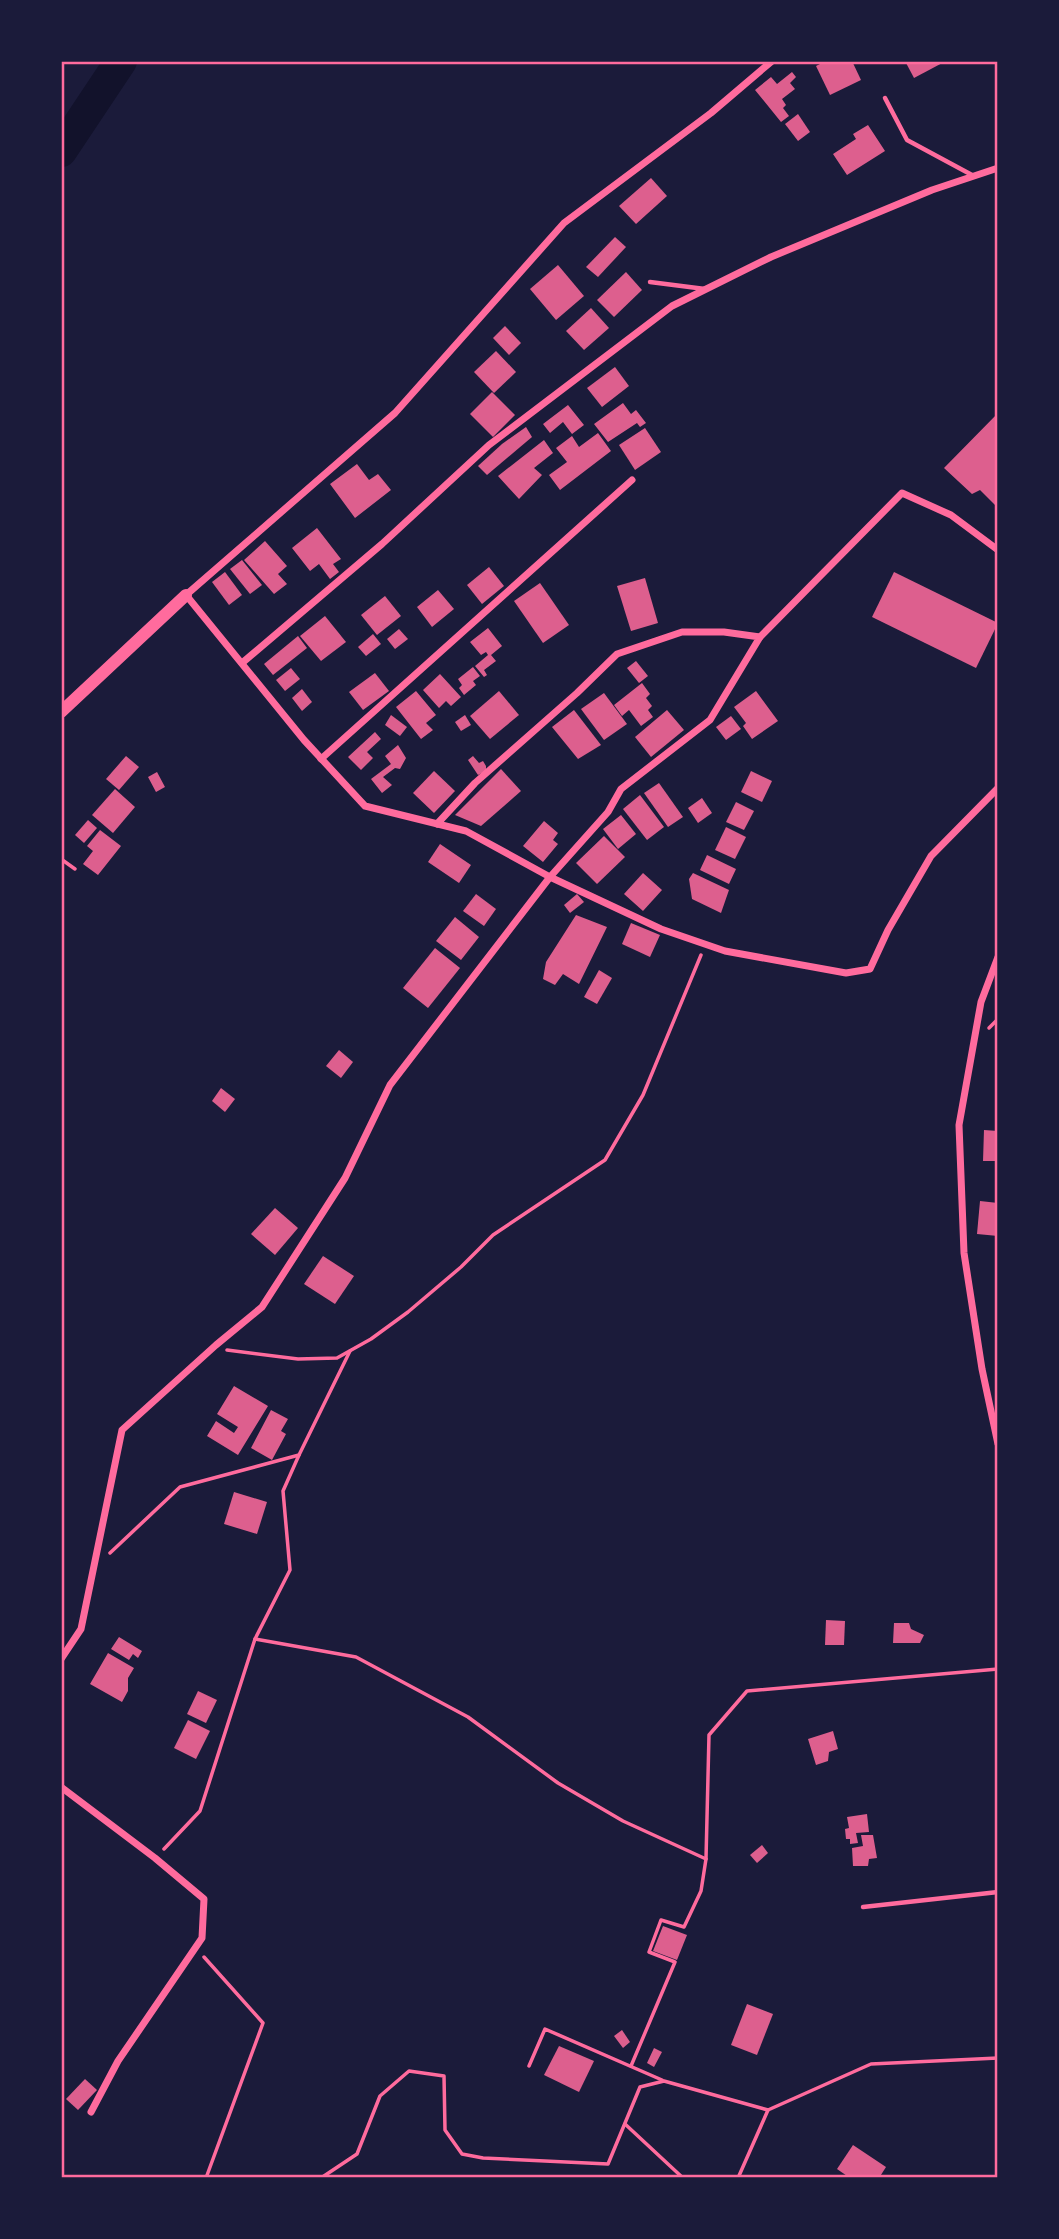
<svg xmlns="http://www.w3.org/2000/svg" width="1059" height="2239" font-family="Helvetica,sans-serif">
	<rect width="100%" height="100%" fill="#1b1b3a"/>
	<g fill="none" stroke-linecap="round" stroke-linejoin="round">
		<polyline stroke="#12122b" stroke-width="32" points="61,151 121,61"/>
	</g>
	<g fill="#dd5f8e">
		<polygon points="826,61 852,61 861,80 830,95 816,66"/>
		<polygon points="905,61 946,61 914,78"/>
		<polygon points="792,72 796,77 790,83 795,89 782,99 786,105 783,108 789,116 781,122 755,90 771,77 777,84"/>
		<polygon points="798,114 810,132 798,141 785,124"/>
		<polygon points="868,125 885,151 847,175 833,154 856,139 853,134"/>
		<polygon points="651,178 667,196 636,224 619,206"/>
		<polygon points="615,237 626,247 598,277 586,267"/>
		<polygon points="558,265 584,296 556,320 530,289"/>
		<polygon points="626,272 642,290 614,317 597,300"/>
		<polygon points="591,308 609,328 584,350 566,331"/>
		<polygon points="505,326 521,343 509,355 493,338"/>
		<polygon points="496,351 516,372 494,393 474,372"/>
		<polygon points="615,367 629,386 602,407 587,388"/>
		<polygon points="492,392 515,415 493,437 470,414"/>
		<polygon points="623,403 631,414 636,410 646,423 640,427 637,423 608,442 594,424"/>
		<polygon points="568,405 584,425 572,434 563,422 550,433 543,424"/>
		<polygon points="998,413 998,508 980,490 972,494 944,468"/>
		<polygon points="526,427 532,437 487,475 478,466 502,444"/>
		<polygon points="645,428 661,452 635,470 619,445"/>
		<polygon points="598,433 611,451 560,490 549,475 567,462 556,448 572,436 579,447"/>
		<polygon points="544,440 553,453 534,468 542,475 519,499 498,476"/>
		<polygon points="357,464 369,480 378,474 391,490 355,518 330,484"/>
		<polygon points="317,528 341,559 333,564 339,572 330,579 319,564 310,571 292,548"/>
		<polygon points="265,541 287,566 278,574 287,584 274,594 244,560"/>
		<polygon points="242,560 262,585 250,594 230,569"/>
		<polygon points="489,567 504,586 482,604 467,585"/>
		<polygon points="225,572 242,595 229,605 212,582"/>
		<polygon points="894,572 998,623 976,668 872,617"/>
		<polygon points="645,578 658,623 631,631 617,586"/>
		<polygon points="540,583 569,625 543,643 514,601"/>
		<polygon points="438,590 454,609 432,627 417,607"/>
		<polygon points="385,596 401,616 377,635 361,615"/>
		<polygon points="325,616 346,642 321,661 300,636"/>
		<polygon points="488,628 502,646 491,655 496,661 484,670 487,675 484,677 475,666 488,655 486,652 481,655 470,642"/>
		<polygon points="399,629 408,639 395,649 387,639"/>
		<polygon points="373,634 381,644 366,656 358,647"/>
		<polygon points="298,636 307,648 273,675 264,664"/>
		<polygon points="636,661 648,676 639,683 627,668"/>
		<polygon points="473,667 480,676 473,681 476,685 464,695 459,688 462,685 458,679"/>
		<polygon points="291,668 300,679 285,691 276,680"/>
		<polygon points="375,673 389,691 363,710 349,692"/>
		<polygon points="440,674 461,697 451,706 446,701 439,708 423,690"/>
		<polygon points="642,683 650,694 646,698 652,706 648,710 653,717 641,726 629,710 622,716 614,705"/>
		<polygon points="302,689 312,702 302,711 292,698"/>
		<polygon points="416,691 436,715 426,723 433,730 421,739 396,707"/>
		<polygon points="499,691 519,715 490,739 470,716"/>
		<polygon points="756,691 778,721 752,739 743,726 746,723 734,707"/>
		<polygon points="604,693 627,724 604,740 581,709"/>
		<polygon points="574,710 601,745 578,759 552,727"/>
		<polygon points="667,710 684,730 651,757 635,737"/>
		<polygon points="391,715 407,727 400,736 385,725"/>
		<polygon points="465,715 471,725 461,731 455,722"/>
		<polygon points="731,716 741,729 726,740 716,727"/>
		<polygon points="375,732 381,739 367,752 373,758 361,770 348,757"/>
		<polygon points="398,745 406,758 400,769 395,768 383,777 392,785 382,793 371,779 391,764 385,756"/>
		<polygon points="126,756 139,767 119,790 106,779"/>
		<polygon points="473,756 479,763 483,761 486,766 486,771 478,775 468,760"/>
		<polygon points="501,769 521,791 481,826 455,815"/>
		<polygon points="434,771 455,791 434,813 413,793"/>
		<polygon points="751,771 772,781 762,802 741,792"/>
		<polygon points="157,772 165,787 156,792 148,777"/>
		<polygon points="659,783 683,817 668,827 644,793"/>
		<polygon points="115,789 135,807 113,833 92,815"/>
		<polygon points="640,795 664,827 647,840 623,809"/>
		<polygon points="702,798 712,813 698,823 688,808"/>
		<polygon points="736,802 754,811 744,830 726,822"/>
		<polygon points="621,815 636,834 618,849 603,829"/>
		<polygon points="88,820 97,828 84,843 75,835"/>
		<polygon points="544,821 558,833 553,840 558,844 543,862 523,846"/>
		<polygon points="726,827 746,837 735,859 715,850"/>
		<polygon points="100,830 121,846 98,875 83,864 93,851 87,846"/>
		<polygon points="604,836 625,857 597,884 576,863"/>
		<polygon points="440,844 471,865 459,883 428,862"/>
		<polygon points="707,855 736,869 729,884 700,870"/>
		<polygon points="643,873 662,890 643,911 624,894"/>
		<polygon points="693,873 729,890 721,913 692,899 689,879"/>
		<polygon points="476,894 496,909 484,926 463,911"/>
		<polygon points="577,894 584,902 570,913 564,905"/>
		<polygon points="576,915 607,927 579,984 563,974 555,985 543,979 546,962"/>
		<polygon points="455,917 479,937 461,960 436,941"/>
		<polygon points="631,923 660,935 650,957 622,944"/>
		<polygon points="435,948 460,968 428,1008 403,988"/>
		<polygon points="599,970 612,978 597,1004 584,997"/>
		<polygon points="339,1050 353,1062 341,1078 326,1066"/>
		<polygon points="221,1088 235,1099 225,1112 212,1101"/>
		<polygon points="984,1130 998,1131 998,1161 983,1161"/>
		<polygon points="980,1201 998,1203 998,1236 977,1234"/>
		<polygon points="275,1208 298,1228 275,1255 251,1234"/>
		<polygon points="323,1256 354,1276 335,1304 304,1284"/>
		<polygon points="234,1386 268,1406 238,1455 207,1436 216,1421 234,1433 238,1427 217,1414"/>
		<polygon points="271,1410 288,1419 281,1431 286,1434 272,1460 251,1448"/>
		<polygon points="234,1492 267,1502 257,1534 224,1524"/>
		<polygon points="826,1620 845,1621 844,1645 825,1645"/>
		<polygon points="894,1623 909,1623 911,1629 924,1635 920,1643 893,1643"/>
		<polygon points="119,1637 142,1651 138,1658 133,1654 129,1660 111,1649"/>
		<polygon points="108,1653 134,1668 128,1678 128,1691 122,1702 90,1684"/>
		<polygon points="198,1691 217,1700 206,1723 187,1714"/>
		<polygon points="188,1720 210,1731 196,1759 174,1748"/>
		<polygon points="833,1731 838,1749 829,1752 828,1761 816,1765 808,1739"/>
		<polygon points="867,1814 869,1832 856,1833 858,1843 850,1844 850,1839 846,1839 845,1829 849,1828 847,1817"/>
		<polygon points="861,1835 873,1835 877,1858 869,1859 868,1866 853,1866 852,1848 863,1846"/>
		<polygon points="762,1845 768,1853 757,1863 750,1855"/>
		<polygon points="663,1926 687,1935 677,1960 653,1951"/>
		<polygon points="747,2004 773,2014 757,2055 731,2045"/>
		<polygon points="622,2030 630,2042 623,2048 614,2036"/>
		<polygon points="559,2046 594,2061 579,2092 544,2075"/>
		<polygon points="654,2048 662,2052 654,2067 647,2063"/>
		<polygon points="85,2079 97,2090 78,2110 66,2099"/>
		<polygon points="853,2145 886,2167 879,2178 850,2178 837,2169"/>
	</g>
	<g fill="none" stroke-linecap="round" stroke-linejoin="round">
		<g stroke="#ff6b9d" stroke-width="3.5">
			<polyline points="61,859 75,869"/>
			<polyline points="989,1028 998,1019"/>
			<polyline points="227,1350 298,1359 337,1358 371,1339 408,1312 461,1267 493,1235 605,1160 643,1095 701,955"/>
			<polyline points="110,1553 180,1487 299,1455 350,1351"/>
			<polyline points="255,1639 356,1657 468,1717 558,1783 623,1821 706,1859"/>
			<polyline points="164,1849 200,1811 255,1639 290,1570 283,1491 299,1455"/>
			<polyline points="204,1957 263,2023 206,2178"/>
			<polyline points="529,2066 545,2029 662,2080"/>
			<polyline points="631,2066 675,1962 649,1952 661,1920 684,1927 701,1891 706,1859 709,1735 747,1691 998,1669"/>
			<polyline points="625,2124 683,2178"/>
			<polyline points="321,2178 357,2154 380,2096 409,2071 444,2076 445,2130 462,2154 483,2158 608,2164 640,2087 664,2081 768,2110 871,2064 998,2058"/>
			<polyline points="738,2178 768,2110"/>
		</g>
		<g stroke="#ff6b9d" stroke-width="4.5">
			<polyline points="885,98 907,140 972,175"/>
			<polyline points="650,282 705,289"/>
			<polyline points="863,1907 998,1892"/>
		</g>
		<g stroke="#ff6b9d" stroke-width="7">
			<polyline points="772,61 711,113 564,223 395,413 186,595 304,740 365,806 466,831 550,877 661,929 725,951 846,973 870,969 888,930 931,856 998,788"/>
			<polyline points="760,637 902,493 951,515 998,550"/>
			<polyline points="242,663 382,544 489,445 672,306 771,257 932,190 998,168"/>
			<polyline points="321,759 632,480"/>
			<polyline points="998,957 981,1002 959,1125 964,1253 982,1369 998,1444"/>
			<polyline points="61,1659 81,1629 122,1430 216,1345 262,1307 345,1178 390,1085 550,877 608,812 621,789 710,720 760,637 724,632 682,632 617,654 577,693 475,783 437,824"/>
			<polyline points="61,1787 155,1858 204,1899 202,1938 118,2061 91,2112"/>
		</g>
		<polyline stroke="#ff6b9d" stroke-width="12" points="61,712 186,595"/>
	</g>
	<rect width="1059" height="2239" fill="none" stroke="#1b1b3a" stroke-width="126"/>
	<rect x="63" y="63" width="933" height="2113" fill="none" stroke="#ff6b9d" stroke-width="2.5"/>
</svg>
